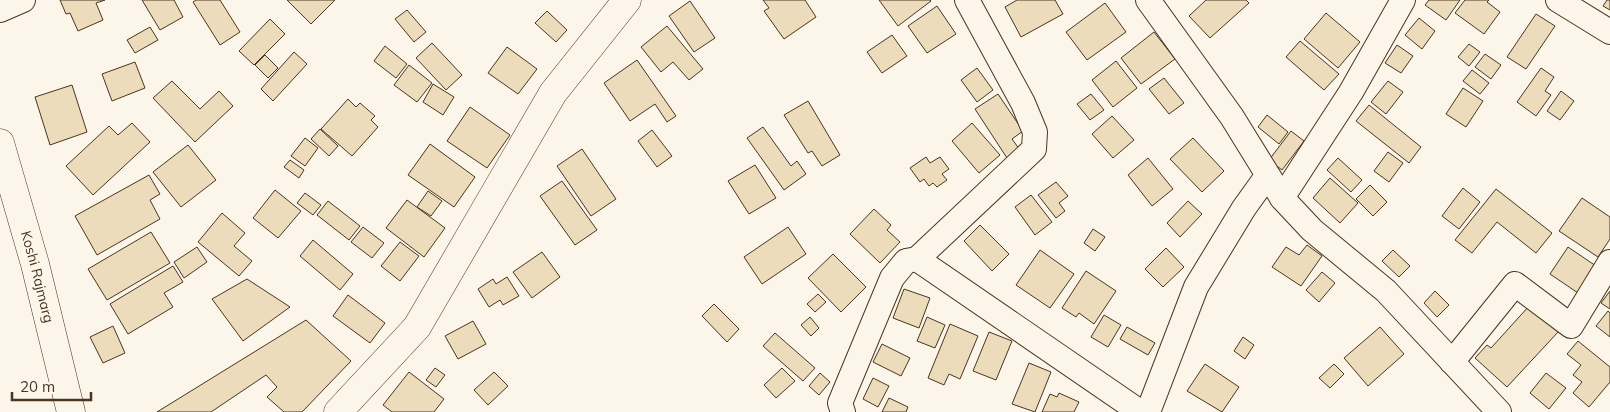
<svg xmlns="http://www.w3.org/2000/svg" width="1610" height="412" font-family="Mulish,sans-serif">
	<rect width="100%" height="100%" fill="#fbf6e9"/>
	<g fill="#ecdcbc" stroke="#4a3520">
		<polygon points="60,0 105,0 96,3 103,20 78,31 70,13 66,14"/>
		<polygon points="142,0 174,0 183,17 160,30"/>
		<polygon points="196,0 220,0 240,32 220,45 193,2"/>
		<polygon points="287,0 335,0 311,24"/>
		<polygon points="763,0 805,0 816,17 784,39 764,11 769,8"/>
		<polygon points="879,0 930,0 931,1 898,26"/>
		<polygon points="1017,0 1055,0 1063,14 1021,37 1005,7"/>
		<polygon points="1206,0 1246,0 1249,3 1210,38 1189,16"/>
		<polygon points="1429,0 1460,0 1446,20 1425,5"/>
		<polygon points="1465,0 1489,0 1487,2 1500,12 1484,34 1455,13"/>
		<polygon points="1607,0 1610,0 1610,10 1603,6"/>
		<polygon points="690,1 715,38 694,52 669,16"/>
		<polygon points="1105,3 1126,32 1087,60 1066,32"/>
		<polygon points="937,6 956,34 927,53 908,26"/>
		<polygon points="407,10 426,32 414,42 395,19"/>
		<polygon points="547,11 567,30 556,42 535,23"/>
		<polygon points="1326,13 1360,42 1338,68 1304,39"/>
		<polygon points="1536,14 1555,26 1526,69 1507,57"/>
		<polygon points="1419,18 1435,31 1422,49 1405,35"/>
		<polygon points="270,19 285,34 254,65 239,51"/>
		<polygon points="667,26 703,69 689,80 673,62 661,72 641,47"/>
		<polygon points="150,27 158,40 135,53 127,40"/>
		<polygon points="1154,32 1175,59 1141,84 1121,58"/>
		<polygon points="892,35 907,56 882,73 867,52"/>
		<polygon points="1300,41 1339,74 1324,90 1286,57"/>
		<polygon points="432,43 462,75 446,90 416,58"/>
		<polygon points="1469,44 1480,52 1469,66 1458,57"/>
		<polygon points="1397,45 1413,56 1401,73 1385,63"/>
		<polygon points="385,46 407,64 396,78 374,61"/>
		<polygon points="507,47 537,69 518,94 488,73"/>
		<polygon points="294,52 307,64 273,101 261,89"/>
		<polygon points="1485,54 1501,65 1491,79 1475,67"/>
		<polygon points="265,55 278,68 268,78 255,65"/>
		<polygon points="637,60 676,116 667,122 655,104 630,121 604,83"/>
		<polygon points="1116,61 1137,88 1113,107 1092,80"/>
		<polygon points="135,62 145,88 112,101 102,74"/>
		<polygon points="409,65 432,83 417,102 394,85"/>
		<polygon points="977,68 993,90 977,102 961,80"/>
		<polygon points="1541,68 1554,77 1545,91 1551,95 1536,116 1517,102"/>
		<polygon points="1472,70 1489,83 1480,94 1463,81"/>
		<polygon points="1164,78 1184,103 1169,114 1149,89"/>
		<polygon points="172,81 200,109 219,91 233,106 195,142 153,98"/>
		<polygon points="1388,81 1403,92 1386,114 1371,102"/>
		<polygon points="433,84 454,97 443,115 423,102"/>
		<polygon points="72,85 87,132 50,145 35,97"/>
		<polygon points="1463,88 1483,101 1466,127 1446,114"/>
		<polygon points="1561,91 1574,101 1560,120 1547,111"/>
		<polygon points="998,94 1023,131 1012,139 1020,150 1007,158 975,109"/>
		<polygon points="1091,94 1104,110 1090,120 1077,104"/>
		<polygon points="348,99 356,107 360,103 375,116 371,120 378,127 352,156 321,129"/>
		<polygon points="808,101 840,155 822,166 812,151 808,153 784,115"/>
		<polygon points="1369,105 1421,147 1409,163 1356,121"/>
		<polygon points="470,107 510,135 487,168 447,141"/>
		<polygon points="1267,115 1288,132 1279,144 1258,127"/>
		<polygon points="1112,116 1134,140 1113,158 1092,134"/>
		<polygon points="132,123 150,142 93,195 66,166 109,126 118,135"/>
		<polygon points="972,123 1000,155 979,173 952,141"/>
		<polygon points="763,127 791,166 797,161 806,174 784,190 747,138"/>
		<polygon points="320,129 338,146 329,156 311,139"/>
		<polygon points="652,130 672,156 657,167 638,141"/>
		<polygon points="1291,131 1304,141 1282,170 1269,160"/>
		<polygon points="305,138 318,148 305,166 291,156"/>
		<polygon points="1193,138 1224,171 1202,192 1170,159"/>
		<polygon points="430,144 475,177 454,207 408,175"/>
		<polygon points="188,145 216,180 181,207 153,172"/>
		<polygon points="582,149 616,199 591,216 557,166"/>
		<polygon points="1388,152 1403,163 1389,182 1374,171"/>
		<polygon points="926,157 930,163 940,157 949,169 942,174 947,180 937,187 933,183 929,186 924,179 920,182 910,168"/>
		<polygon points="1148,158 1173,189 1152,206 1128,175"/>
		<polygon points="1338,158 1362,180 1351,192 1327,170"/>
		<polygon points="290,160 304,170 299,178 284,167"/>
		<polygon points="755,165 776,198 749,214 728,181"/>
		<polygon points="149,175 160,194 150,200 160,219 97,255 75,216"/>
		<polygon points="1330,178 1358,203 1340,223 1313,198"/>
		<polygon points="562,181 597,230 575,245 540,196"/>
		<polygon points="1056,182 1068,196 1059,203 1065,211 1056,218 1038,195"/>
		<polygon points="1370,185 1387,202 1373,216 1356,199"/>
		<polygon points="1463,188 1480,202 1459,229 1442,216"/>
		<polygon points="1496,189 1552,233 1536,253 1497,222 1472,253 1455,240"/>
		<polygon points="275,190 301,211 278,238 253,218"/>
		<polygon points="428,191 442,201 431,216 417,207"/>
		<polygon points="305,193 321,205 313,215 297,203"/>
		<polygon points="1031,195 1052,222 1035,235 1015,207"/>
		<polygon points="1582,198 1610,217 1610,239 1598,257 1559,231"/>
		<polygon points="407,200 445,228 424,257 386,228"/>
		<polygon points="328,201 360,226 349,240 317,215"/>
		<polygon points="1188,201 1202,214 1180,237 1167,223"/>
		<polygon points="874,209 891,225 887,230 900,242 880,263 850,234"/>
		<polygon points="222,213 245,233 234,246 252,261 239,276 198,242"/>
		<polygon points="980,225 1009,254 992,271 964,241"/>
		<polygon points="363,227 384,243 372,258 351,242"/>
		<polygon points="788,227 806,254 762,284 744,257"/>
		<polygon points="1093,229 1105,237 1095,251 1084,243"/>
		<polygon points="151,232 170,263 107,300 88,269"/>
		<polygon points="313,240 353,274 340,290 300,256"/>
		<polygon points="400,242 419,256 400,281 381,266"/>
		<polygon points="1307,245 1322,256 1301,286 1272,267 1286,247 1299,255"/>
		<polygon points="197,247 207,262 184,278 174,262"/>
		<polygon points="1568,247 1596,266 1578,293 1550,274"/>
		<polygon points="1166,248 1184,267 1163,287 1145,269"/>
		<polygon points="1040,250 1074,274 1050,308 1016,285"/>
		<polygon points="1393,250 1410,266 1399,277 1382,261"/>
		<polygon points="542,252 560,277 532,298 513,272"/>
		<polygon points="833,254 866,287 841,312 808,278"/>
		<polygon points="173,266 183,282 164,293 173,307 128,334 110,304"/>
		<polygon points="1086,271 1116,291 1094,324 1079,313 1076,317 1062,308"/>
		<polygon points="1322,272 1335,283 1319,302 1306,290"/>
		<polygon points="507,277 519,296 503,305 500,300 489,307 478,289 493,279 496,284"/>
		<polygon points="247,279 290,307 243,341 212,299"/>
		<polygon points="904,289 930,298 919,328 893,318"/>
		<polygon points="1435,291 1449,305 1437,317 1424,303"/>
		<polygon points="1610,291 1610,309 1601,303"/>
		<polygon points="818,294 826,302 815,312 807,304"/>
		<polygon points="348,295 385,323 370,343 333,316"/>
		<polygon points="714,304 739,329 727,342 702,316"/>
		<polygon points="1530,305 1559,331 1507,387 1475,358 1487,345 1491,348"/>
		<polygon points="1608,311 1610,313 1610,337 1596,326"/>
		<polygon points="1104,315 1121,325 1108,347 1091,337"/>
		<polygon points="810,317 819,328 811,336 801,325"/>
		<polygon points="927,317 945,325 935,348 917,341"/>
		<polygon points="306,320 351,361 302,412 284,412 267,397 277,387 266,375 211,412 157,412"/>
		<polygon points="473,321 486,344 458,359 445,336"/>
		<polygon points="950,324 978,336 960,379 949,374 944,385 928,378"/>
		<polygon points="113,326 125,353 103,363 90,337"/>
		<polygon points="1127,327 1155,343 1148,355 1120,339"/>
		<polygon points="1380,327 1404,354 1368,386 1344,358"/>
		<polygon points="989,332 1012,341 996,380 973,371"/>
		<polygon points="775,333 815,368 803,381 763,346"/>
		<polygon points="1243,337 1254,345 1245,359 1234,351"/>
		<polygon points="1578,341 1610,367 1610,382 1589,407 1573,393 1582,382 1573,375 1581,365 1567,354"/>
		<polygon points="882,344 910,358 901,376 873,362"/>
		<polygon points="1029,363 1051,372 1035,412 1012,404"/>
		<polygon points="1205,364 1239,387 1222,412 1187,391"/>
		<polygon points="1334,364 1344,374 1330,388 1319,378"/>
		<polygon points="435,368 445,375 436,387 426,380"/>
		<polygon points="782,368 795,381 776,398 764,385"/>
		<polygon points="409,372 444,399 434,412 392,412 383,405"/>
		<polygon points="494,372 508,386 488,405 474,390"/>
		<polygon points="820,373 830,382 819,395 809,386"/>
		<polygon points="1546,373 1566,388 1549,409 1530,393"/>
		<polygon points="873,378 889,386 878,407 863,399"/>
		<polygon points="1059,393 1079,402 1074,412 1042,412 1050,394 1057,397"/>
		<polygon points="889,398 908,407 906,412 882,412"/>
	</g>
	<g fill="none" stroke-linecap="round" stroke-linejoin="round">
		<defs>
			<g id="street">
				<polyline points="967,0 1023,103 1035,132 1034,149 917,259 1140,412"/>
				<polyline points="1148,0 1232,117 1282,198 1312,230 1386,291 1499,412"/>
				<polyline points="1558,0 1610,32"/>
				<polyline points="0,10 23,0"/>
				<polyline points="1282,198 1351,92 1403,0"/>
				<polyline points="1452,362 1515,284 1571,326 1610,262"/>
				<polyline points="843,412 840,403 892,278 906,261 917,259"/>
				<polyline points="1148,412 1196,287 1244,208 1267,176"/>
			</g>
			<polyline id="secondary" points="338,412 417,327 553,93 627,0"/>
			<g id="primary">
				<path id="s1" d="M0,143L35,264L71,412"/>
			</g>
		</defs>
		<use href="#street" stroke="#4a3520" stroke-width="26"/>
		<use href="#secondary" stroke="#4a3520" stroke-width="29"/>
		<use href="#primary" stroke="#4a3520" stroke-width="29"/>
		<use href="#street" stroke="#fbf6e9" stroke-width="24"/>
		<use href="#secondary" stroke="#fbf6e9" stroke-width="28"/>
		<use href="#primary" stroke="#fbf6e9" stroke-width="28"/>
	</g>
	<g text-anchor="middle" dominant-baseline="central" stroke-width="4" stroke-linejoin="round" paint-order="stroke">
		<g font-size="14" fill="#4a3520" stroke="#fbf6e9">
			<text stroke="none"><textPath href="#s1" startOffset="139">Koshi Rajmarg</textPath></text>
		</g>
	</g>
	<path d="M12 392v8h79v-8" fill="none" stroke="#4a3520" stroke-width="2.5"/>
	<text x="20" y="392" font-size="15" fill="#4a3520" stroke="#fbf6e9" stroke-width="4" paint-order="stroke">20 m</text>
</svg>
